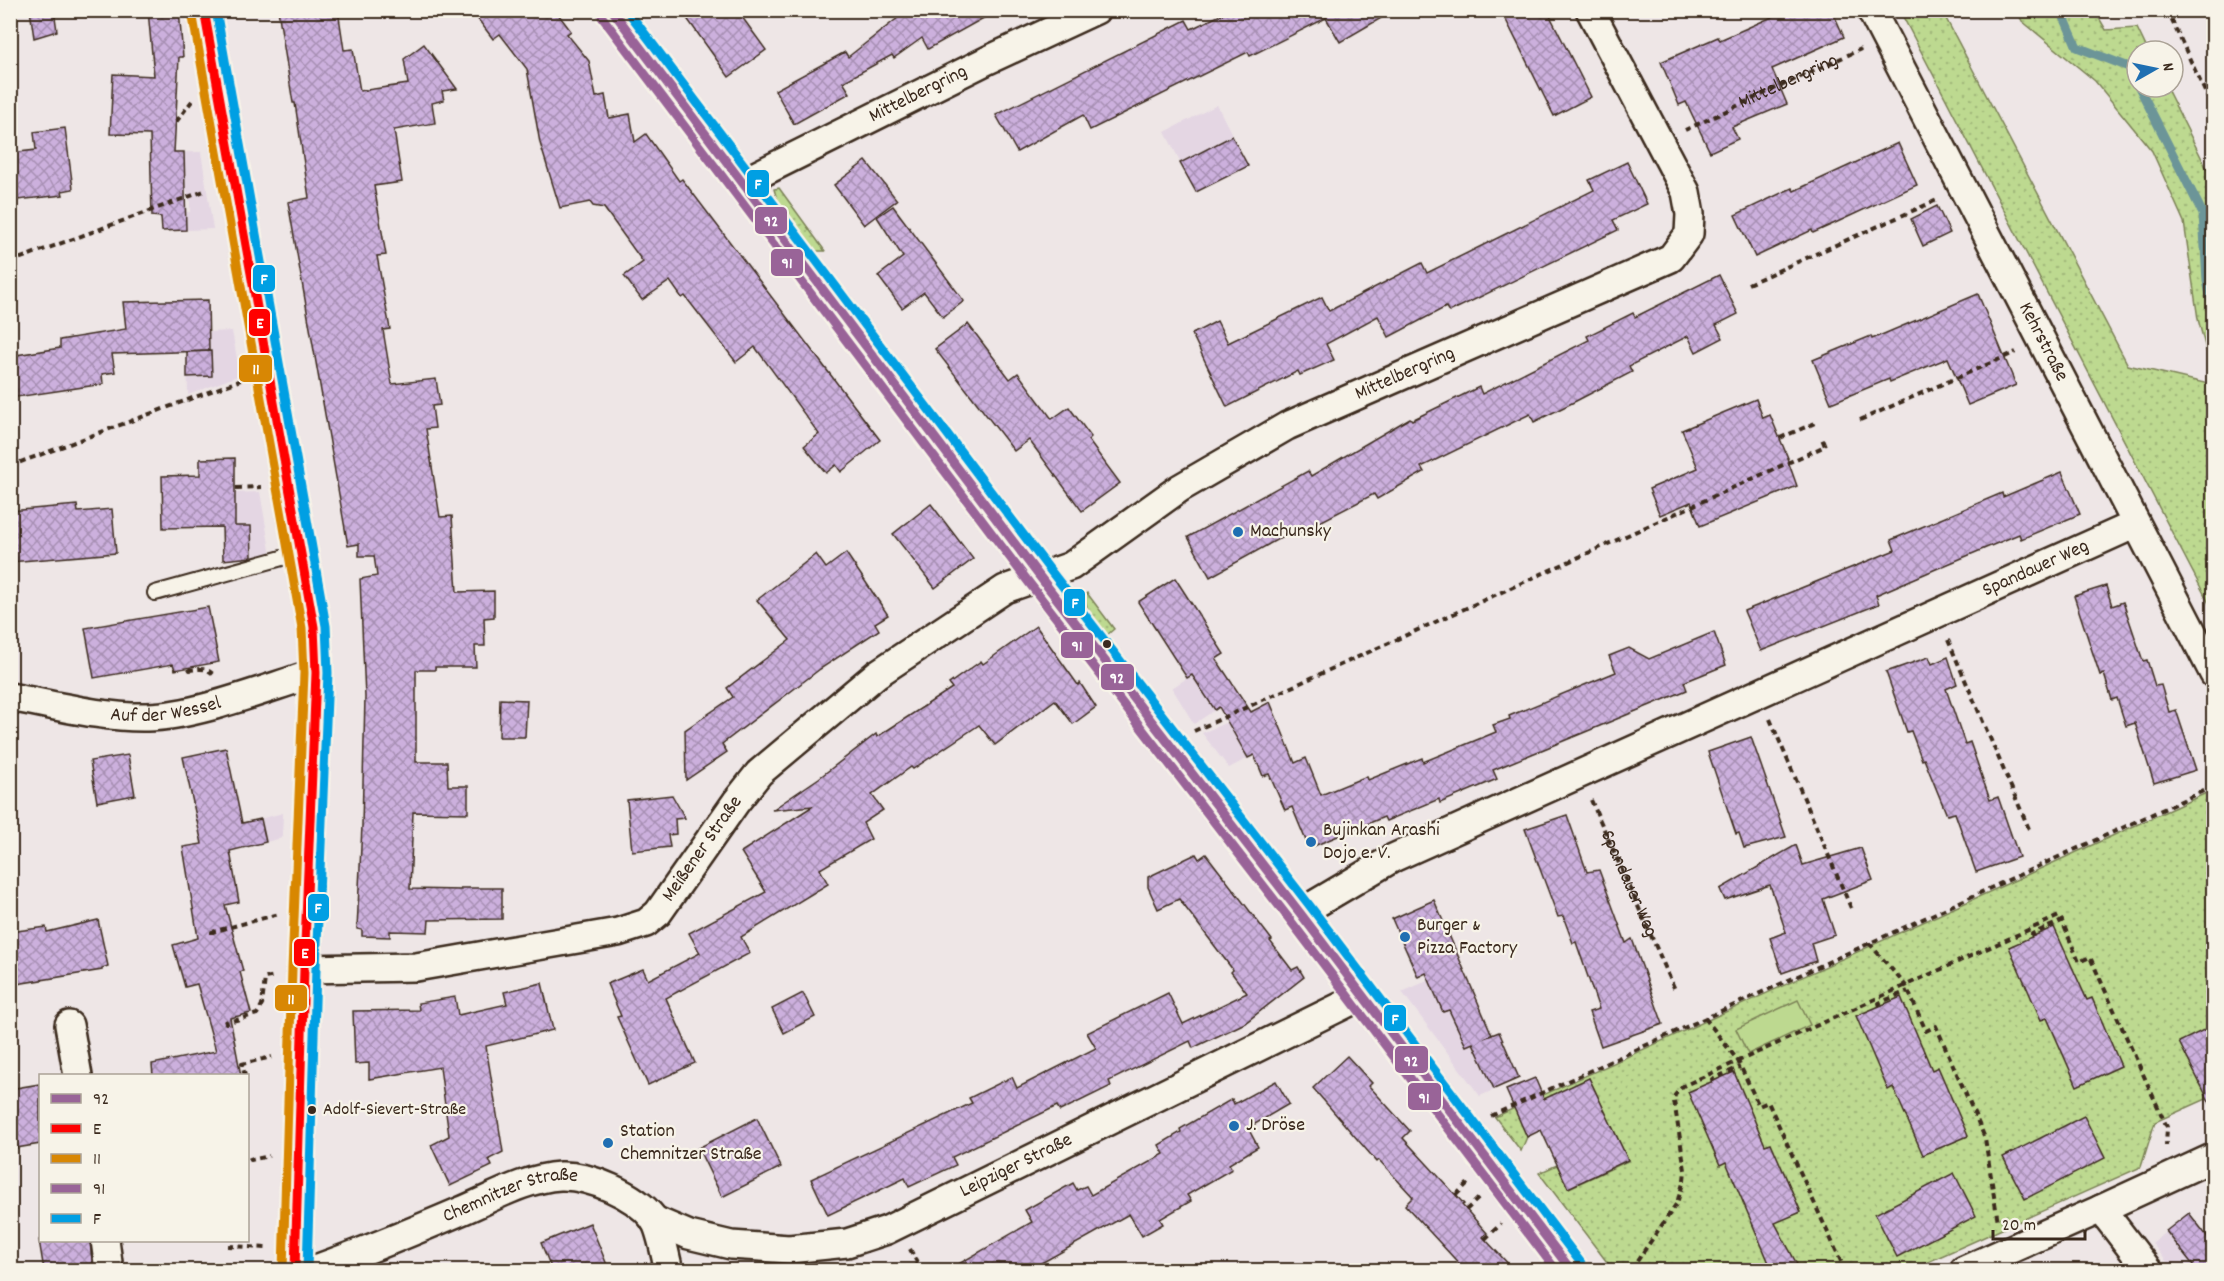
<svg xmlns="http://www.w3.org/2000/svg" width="2224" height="1281" font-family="Dekko,sans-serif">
	<defs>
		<pattern id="grass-dots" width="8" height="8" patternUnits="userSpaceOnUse" patternTransform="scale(1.5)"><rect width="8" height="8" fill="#bdd990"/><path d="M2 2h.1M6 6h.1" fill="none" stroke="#a3ba7c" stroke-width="1.8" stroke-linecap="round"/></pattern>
		<pattern id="building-cross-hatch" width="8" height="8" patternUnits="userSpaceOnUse" patternTransform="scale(1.5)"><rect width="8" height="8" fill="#ccb0dd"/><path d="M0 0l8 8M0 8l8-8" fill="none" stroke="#a78fb3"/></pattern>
	</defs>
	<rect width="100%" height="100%" fill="#eee6e6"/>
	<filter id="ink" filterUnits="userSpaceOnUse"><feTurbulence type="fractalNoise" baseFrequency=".0167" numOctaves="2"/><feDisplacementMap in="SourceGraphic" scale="12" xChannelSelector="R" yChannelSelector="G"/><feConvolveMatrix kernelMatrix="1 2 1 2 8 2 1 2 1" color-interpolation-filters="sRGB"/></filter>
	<g filter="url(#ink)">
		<g fill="#e4d6e3">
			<polygon points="1217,105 1248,166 1196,192 1165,132"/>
			<polygon points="201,152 213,229 162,231 160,213 190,212 190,201 186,188 157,199 151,184 150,153"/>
			<polygon points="232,331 240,375 188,395 187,352 209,351 208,332"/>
			<polygon points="260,492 271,556 252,559 223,559 222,527 231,493"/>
			<polygon points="1216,659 1239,694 1194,724 1172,688"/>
			<polygon points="1253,711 1271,746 1229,768 1202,733"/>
			<polygon points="283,813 282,838 242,848 236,825"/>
			<polygon points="1454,969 1476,998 1492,1035 1499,1032 1520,1078 1480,1096 1402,992"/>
			<polygon points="2189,1213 2213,1244 2213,1263 2205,1270 2173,1270 2152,1243"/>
		</g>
		<g fill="url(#grass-dots)" stroke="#7c8257" stroke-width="1.5">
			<polygon points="1900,11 1942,11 2128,365 2213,385 2213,611"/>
			<polygon points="2017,11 2095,11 2106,30 2137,28 2148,51 2137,51 2137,87 2166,87 2213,181 2213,376 2198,319 2184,222 2152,151 2095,81 2022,21"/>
			<path d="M779,188L825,251H815C801,233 779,212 774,189Z"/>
			<polygon points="1087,593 1114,629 1107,635 1088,609 1083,596"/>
			<polygon points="2213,790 2213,1096 2155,1122 2141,1167 1910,1270 1613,1270 1539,1173 1557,1165 1569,1188 1628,1161 1589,1078 1527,1137 1521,1151 1495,1117"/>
		</g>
		<polygon fill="#bdd990" stroke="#7c8257" stroke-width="1.5" points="1798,1000 1810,1025 1748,1054 1736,1029"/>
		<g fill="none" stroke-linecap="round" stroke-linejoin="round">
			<g stroke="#6c9598" stroke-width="9">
				<polyline points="2061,10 2077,47 2129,67 2137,83"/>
				<polyline points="2139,87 2203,214 2207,281 2214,313"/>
			</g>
		</g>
		<g fill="url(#building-cross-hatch)" stroke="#3b2a1e" stroke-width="1.5">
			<polygon points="30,10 54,10 57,31 34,38"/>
			<polygon points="148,10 179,10 183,57 179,57 174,152 184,152 186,230 162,231 161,217 152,216 150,135 110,134 113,74 154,76"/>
			<polygon points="278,10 338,10 344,50 353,49 360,91 408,84 404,59 424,44 457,89 442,91 444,100 432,103 435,123 394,130 402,182 374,186 386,255 377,256 390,329 383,330 392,384 436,379 440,405 432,406 435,428 426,429 440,517 452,516 457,592 494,591 494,617 484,618 485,646 475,646 476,667 435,667 435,670 416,670 416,762 447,762 448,786 468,786 468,813 413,812 410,889 461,890 461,888 502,888 502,919 429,920 428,932 390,931 390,937 362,936 362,930 357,929 362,826 365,697 360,579 377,576 374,556 359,556 359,544 348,546 310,328 288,202 309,198 295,103 293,103"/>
			<polygon points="471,10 555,10 571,31 567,34 589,61 596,97 605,95 609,118 630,114 635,142 646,134 679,181 682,179 880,440 841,472 836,465 826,473 804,446 819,434 755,347 736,362 685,296 682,298 670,281 642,300 624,276 643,262 604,208 593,206 590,202 560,208 540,143 527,69 500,34 493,39"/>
			<polygon points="681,10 737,10 766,50 729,77"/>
			<polygon points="908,10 998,10 928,49 922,38 894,58 892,55 843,82 850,93 794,124 775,90 845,52 848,57"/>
			<polygon points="1231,10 1395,10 1340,42 1326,18 1250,56 1248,52 1090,130 1083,115 1017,152 996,115 1186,20 1191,29"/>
			<polygon points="1501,10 1547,10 1591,97 1554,116"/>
			<polygon points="1788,10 1832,10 1844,37 1772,69 1787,104 1732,127 1738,139 1710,152 1686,102 1679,105 1661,62 1718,37 1720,40"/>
			<polygon points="65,128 73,189 62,191 63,195 17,200 11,153 36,150 34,132"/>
			<polygon points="1232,136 1248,166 1196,192 1180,163"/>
			<polygon points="1898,143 1917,185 1833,224 1813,233 1812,230 1755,257 1735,215 1792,188 1794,191"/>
			<polygon points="866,161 897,200 864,225 834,185"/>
			<polygon points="1627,162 1647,204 1613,220 1618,230 1449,312 1446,307 1389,337 1378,316 1326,344 1334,360 1300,375 1298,371 1227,407 1192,334 1217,321 1228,343 1322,297 1329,311 1422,263 1427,273 1594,190 1589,180"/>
			<polygon points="893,206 964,301 943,317 924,292 902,308 878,276 903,257 877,217"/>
			<polygon points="1937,206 1950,233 1923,246 1911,219"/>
			<polygon points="1719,275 1738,314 1716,325 1723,338 1696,352 1688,336 1629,366 1632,372 1576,401 1534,422 1530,414 1421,467 1424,472 1377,499 1374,494 1291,537 1289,533 1210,577 1188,537 1308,471 1311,476 1410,418 1412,420 1479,387 1482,394 1589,340 1587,336 1633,313 1635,317"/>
			<polygon points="1978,294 2016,385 1968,405 1948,358 1890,382 1889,379 1831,403 1813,360 1871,336 1872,339"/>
			<polygon points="208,300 209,351 112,354 115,372 102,374 103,384 10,398 10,356 60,348 60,340 126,329 123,302"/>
			<polygon points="968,324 1010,379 1018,373 1052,419 1069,407 1091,437 1088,440 1120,483 1082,511 1029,440 1014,451 935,349"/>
			<polygon points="211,351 212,376 187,377 187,352"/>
			<polygon points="1756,399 1763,418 1770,415 1788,458 1787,458 1797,486 1700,526 1691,502 1660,515 1649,489 1698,468 1682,430"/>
			<polygon points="235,458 235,526 251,526 252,557 223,560 222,527 163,528 162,476 200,475 200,459"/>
			<polygon points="2062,472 2080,514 2021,539 2019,534 1936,569 1876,595 1879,604 1761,651 1744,611 1895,550 1891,540 2002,493 2003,497"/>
			<polygon points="931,504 973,559 935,588 893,534"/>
			<polygon points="77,505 78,512 112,509 116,553 10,562 10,511"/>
			<polygon points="846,553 888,615 875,623 879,630 820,669 722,744 727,752 686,780 685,730 733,697 727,688 790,640 757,600 816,554 826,568"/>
			<polygon points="1175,578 1224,654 1216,659 1251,712 1270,702 1295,763 1306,758 1321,795 1367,776 1368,780 1422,758 1423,762 1496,732 1493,725 1510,719 1509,716 1616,672 1609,656 1629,648 1649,659 1714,632 1726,665 1684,682 1687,690 1493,770 1497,779 1440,803 1439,799 1386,821 1384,817 1309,848 1292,807 1285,810 1269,774 1263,776 1254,755 1248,758 1219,707 1215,710 1192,675 1187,678 1138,602"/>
			<polygon points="2106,586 2112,606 2123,602 2143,661 2147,660 2155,686 2161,685 2169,712 2176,710 2196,770 2154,783 2135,723 2126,726 2117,698 2112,700 2104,674 2100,675 2074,596"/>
			<polygon points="208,607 219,662 175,670 173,664 94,678 85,628"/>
			<polygon points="1036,626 1078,685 1080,683 1096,707 1073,724 1055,700 995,745 979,725 913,769 911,767 872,795 883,810 863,823 871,839 820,869 828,884 741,937 750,953 666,998 695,1063 648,1085 617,1017 621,1016 607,984 643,969 648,980 700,953 689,933 766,892 741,852 813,806 772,810 819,778 876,734 877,737 952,688 949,684 981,661 983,664"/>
			<polygon points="1929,657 1932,664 1948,657 1957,684 1946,689 1965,744 1970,742 1990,800 1998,797 2019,857 1976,872 1955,813 1947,815 1924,759 1922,760 1911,731 1907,732 1886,672"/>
			<polygon points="500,699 527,700 525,737 499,737"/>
			<polygon points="1751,737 1786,837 1744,848 1739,833 1736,834 1708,752"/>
			<polygon points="226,748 242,823 261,819 266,842 230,851 239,902 225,905 243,971 240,972 251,1013 230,1018 241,1076 153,1076 152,1064 216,1051 197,984 185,987 173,945 198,938 183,847 202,844 183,757"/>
			<polygon points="128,755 135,795 97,802 90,761"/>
			<polygon points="672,795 685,818 675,819 676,834 668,835 670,847 632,851 627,800"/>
			<polygon points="1567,815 1587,872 1599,870 1626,943 1632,939 1663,1024 1601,1046 1589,1012 1599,1009 1576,942 1573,943 1563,916 1558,917 1525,829"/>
			<polygon points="1796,845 1803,865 1861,848 1873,880 1823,899 1835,935 1811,943 1816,961 1782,973 1770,938 1786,932 1770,885 1725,900 1720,889"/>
			<polygon points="1196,854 1199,859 1206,854 1272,940 1270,941 1292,970 1298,967 1304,977 1245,1023 1193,1048 1190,1041 1109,1081 1111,1086 1060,1111 1057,1106 952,1157 956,1165 909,1187 905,1178 828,1215 811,1179 972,1103 969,1098 1012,1077 1017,1088 1096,1048 1087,1033 1168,993 1183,1024 1247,993 1231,972 1233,970 1179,899 1158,909 1148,887 1148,877"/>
			<polygon points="1434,900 1492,1035 1484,1038 1499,1032 1519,1078 1494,1089 1473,1043 1466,1046 1449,1010 1443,1012 1426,973 1418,977 1392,919"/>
			<polygon points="98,920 108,966 102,968 102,970 10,985 10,932 46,927 47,932"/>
			<polygon points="2054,927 2087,1000 2092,998 2121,1066 2077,1086 2047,1018 2041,1020 2009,947"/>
			<polygon points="542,983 553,1030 486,1046 503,1152 489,1159 492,1166 450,1186 431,1145 449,1136 440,1067 369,1079 369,1063 355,1064 353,1011 419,1010 418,1003 455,997 458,1015 507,1004 504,992"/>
			<polygon points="803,993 815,1017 784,1033 772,1009"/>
			<polygon points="1901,997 1932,1070 1938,1067 1968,1136 1923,1155 1893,1087 1888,1090 1856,1016"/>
			<polygon points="2214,1025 2214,1111 2179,1042"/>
			<polygon points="1347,1056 1372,1083 1369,1086 1410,1131 1403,1138 1464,1204 1462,1205 1487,1233 1483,1237 1514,1270 1465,1270 1405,1205 1413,1197 1379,1160 1377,1162 1313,1088"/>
			<polygon points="1734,1072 1765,1145 1771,1143 1801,1212 1775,1223 1800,1270 1772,1270 1726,1162 1720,1165 1688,1092"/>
			<polygon points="1535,1078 1544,1099 1589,1078 1628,1160 1568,1188 1541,1130 1527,1137 1506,1090"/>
			<polygon points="1276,1081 1289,1104 1248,1128 1258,1147 1229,1164 1232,1169 1187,1195 1191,1201 1160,1219 1163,1224 1142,1236 1129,1214 1029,1270 948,1270 1032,1222 1025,1210 1073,1183 1077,1190 1086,1186 1091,1195 1164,1154 1159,1145 1181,1132 1180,1129 1232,1099 1234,1104"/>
			<polygon points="40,1084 40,1144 10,1149 10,1089"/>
			<polygon points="2084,1116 2105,1158 2025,1199 2003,1157"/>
			<polygon points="757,1118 781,1167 722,1197 698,1148"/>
			<polygon points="1954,1173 1976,1216 1897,1257 1875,1214"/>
			<polygon points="2189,1213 2214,1245 2214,1270 2197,1270 2166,1231"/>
			<polygon points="590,1223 609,1270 552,1270 541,1243"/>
			<polygon points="39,1240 90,1240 93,1270 44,1270"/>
		</g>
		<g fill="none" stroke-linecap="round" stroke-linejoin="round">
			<defs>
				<polyline id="lane" points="155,593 300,553"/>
				<g id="street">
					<polyline points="204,10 314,627 316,673 304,969 295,1270"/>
					<polyline points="612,10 1040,577 1300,913 1571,1270"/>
					<path id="s3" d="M1871,10L2214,674"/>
					<path id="s4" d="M743,182L988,60L1096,10"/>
					<path id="s5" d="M10,697C55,705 102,718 147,717C197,716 266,688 316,673"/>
					<path id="s6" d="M1300,913L1393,858L2136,524"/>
					<path id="s7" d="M304,969L416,967L618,932L646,923L658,913L736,802L759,773L877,674L1005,589L1071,566L1180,488L1287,426L1671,258L1689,234L1690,214L1686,192L1590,10"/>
					<polyline points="69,1025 78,1076"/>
					<polyline points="2101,1209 2214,1157"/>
					<path id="s8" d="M654,1220L689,1235L731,1245L789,1249L847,1243L887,1230L1362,996"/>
					<polyline points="105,1240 109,1270"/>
					<path id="s9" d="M313,1270C363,1252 412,1232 461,1211C492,1198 526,1178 560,1176C590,1175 635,1195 653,1218C661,1228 665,1257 669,1270"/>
					<polyline points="1964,1270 2101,1209 2148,1270"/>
				</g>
			</defs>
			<use href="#lane" stroke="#3b2a1e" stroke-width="18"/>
			<use href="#street" stroke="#3b2a1e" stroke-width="32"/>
			<g stroke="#3b2a1e" stroke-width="4" stroke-dasharray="6 4.5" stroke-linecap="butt">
				<polyline points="2167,10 2214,111"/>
				<polyline points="176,122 192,101"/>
				<path id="s1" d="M1685,130L1861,49"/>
				<polyline points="10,262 207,190"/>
				<polyline points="1748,284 1937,200"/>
				<polyline points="1860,420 2016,352"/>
				<polyline points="1780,438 1815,423"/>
				<polyline points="10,466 241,380"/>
				<polyline points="236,488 261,487"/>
				<polyline points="1948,640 2029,829"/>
				<path d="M189,668L190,670C200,669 206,667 214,675"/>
				<polyline points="1770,719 1851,908"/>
				<polyline points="1194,731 1825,446 1821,436"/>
				<path id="s2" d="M1591,800L1676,992"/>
				<polyline points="212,934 212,932 279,914"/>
				<polyline points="2033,937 2032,934 2062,921 2079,962 2090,957 2167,1127 2166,1146"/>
				<polyline points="1869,943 1906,986 1926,1031 1936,1026 1985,1138 1998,1222"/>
				<polyline points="1880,1006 1879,1003 1908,991"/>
				<polyline points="1705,1018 1738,1061 1759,1106 1768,1102 1845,1270"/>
				<polyline points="225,1020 226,1023 257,1014 262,1005 265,978 275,976"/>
				<polyline points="245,1076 242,1064 272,1057"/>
				<polyline points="1713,1082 1712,1079 1740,1067"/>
				<polyline points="1491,1116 2214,786"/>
				<polyline points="250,1157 251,1160 269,1156"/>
				<polyline points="1456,1195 1469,1182"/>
				<polyline points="1466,1210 1480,1197"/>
				<polyline points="1485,1239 1501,1224"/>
				<polyline points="228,1246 267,1248"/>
				<polyline points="910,1249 920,1268"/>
				<polyline points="1631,1270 1677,1203 1684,1180 1685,1170 1674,1101 1675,1095 1683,1086 2059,916 2062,921"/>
			</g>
			<use href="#lane" stroke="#f7f3e8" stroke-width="14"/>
			<use href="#street" stroke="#f7f3e8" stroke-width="27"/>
			<defs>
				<polyline id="bus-1" points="612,10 1040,577 1300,913 1571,1270"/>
				<polyline id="bus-2" points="204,10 314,627 316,673 304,969 295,1270"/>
				<polyline id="bus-3" points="192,12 302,628 304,673 292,969 283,1270"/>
				<polyline id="bus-4" points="602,17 1030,584 1290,920 1556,1270"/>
				<g id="bus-5">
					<polyline points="216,10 326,626 328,673 316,969 307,1270"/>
					<polyline points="627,10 1050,570 1310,906 1581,1263"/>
				</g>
			</defs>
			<use href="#bus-1" stroke="#f7f3e8" stroke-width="14"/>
			<use href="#bus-2" stroke="#f7f3e8" stroke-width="14"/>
			<use href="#bus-3" stroke="#f7f3e8" stroke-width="14"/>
			<use href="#bus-4" stroke="#f7f3e8" stroke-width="14"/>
			<use href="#bus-5" stroke="#f7f3e8" stroke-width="14"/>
			<use href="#bus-1" stroke="#996498" stroke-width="9"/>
			<use href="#bus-2" stroke="#f00" stroke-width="9"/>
			<use href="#bus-3" stroke="#d88704" stroke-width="9"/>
			<use href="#bus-4" stroke="#996498" stroke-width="9"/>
			<use href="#bus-5" stroke="#009fe3" stroke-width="9"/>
		</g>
	</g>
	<g fill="#1f6fb2" stroke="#f7f3e8" stroke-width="2">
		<circle cx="1238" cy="532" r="6"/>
		<circle cx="1311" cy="842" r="6"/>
		<circle cx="1405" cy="937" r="6"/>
		<circle cx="1234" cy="1126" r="6"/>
		<circle cx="608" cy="1143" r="6"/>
	</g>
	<g fill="#3b2a1e" stroke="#f7f3e8" stroke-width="2">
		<circle cx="1107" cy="644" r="5"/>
		<circle cx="312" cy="1110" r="5"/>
	</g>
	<g text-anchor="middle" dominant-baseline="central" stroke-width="4.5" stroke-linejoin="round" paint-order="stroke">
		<g font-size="18" fill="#3b2a1e" stroke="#f7f3e8" text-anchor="start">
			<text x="323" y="1110">Adolf-Sievert-Straße</text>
		</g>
		<g font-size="20" fill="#3b2a1e" stroke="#f7f3e8">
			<text stroke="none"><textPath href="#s1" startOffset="114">Mittelbergring</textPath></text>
			<text stroke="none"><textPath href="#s4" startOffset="196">Mittelbergring</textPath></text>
			<text stroke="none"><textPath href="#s3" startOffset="374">Kehrstraße</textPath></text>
			<text stroke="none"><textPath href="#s7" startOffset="1299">Mittelbergring</textPath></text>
			<text stroke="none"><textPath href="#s6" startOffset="813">Spandauer Weg</textPath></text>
			<text stroke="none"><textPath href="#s5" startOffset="158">Auf der Wessel</textPath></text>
			<text stroke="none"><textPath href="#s7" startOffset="440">Meißener Straße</textPath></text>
			<text stroke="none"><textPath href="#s2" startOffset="92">Spandauer Weg</textPath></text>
			<text stroke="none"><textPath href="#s8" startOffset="384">Leipziger Straße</textPath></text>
			<text stroke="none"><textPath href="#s9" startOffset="212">Chemnitzer Straße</textPath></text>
		</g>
		<g font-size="20" fill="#3b2a1e" stroke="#f7f3e8" text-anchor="start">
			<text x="1250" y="532">Machunsky</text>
			<text x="1323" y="831">Bujinkan Arashi<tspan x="1323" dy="23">Dojo e. V.</tspan></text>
			<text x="1417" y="926">Burger &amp;<tspan x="1417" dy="23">Pizza Factory</tspan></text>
			<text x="1246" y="1126">J. Dröse</text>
			<text x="620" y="1132">Station<tspan x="620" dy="23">Chemnitzer Straße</tspan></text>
		</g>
	</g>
	<g stroke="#f7f3e8" stroke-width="2">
		<rect x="746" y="169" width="24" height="29" rx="6" fill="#009fe3"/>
		<rect x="754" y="206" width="34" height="29" rx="6" fill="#996498"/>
		<rect x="770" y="248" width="34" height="29" rx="6" fill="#996498"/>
		<rect x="252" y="264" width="24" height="29" rx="6" fill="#009fe3"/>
		<rect x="248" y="308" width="23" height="29" rx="6" fill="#f00"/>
		<rect x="238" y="354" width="35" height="29" rx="6" fill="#d88704"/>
		<rect x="1063" y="588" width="23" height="29" rx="6" fill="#009fe3"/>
		<rect x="1060" y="631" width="34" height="28" rx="6" fill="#996498"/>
		<rect x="1100" y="663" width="35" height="28" rx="6" fill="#996498"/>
		<rect x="307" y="893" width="23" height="29" rx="6" fill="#009fe3"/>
		<rect x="293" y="938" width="23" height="29" rx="6" fill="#f00"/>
		<rect x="274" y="984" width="34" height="28" rx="6" fill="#d88704"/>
		<rect x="1383" y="1004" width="24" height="28" rx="6" fill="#009fe3"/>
		<rect x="1394" y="1045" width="35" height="29" rx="6" fill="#996498"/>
		<rect x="1407" y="1082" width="35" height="29" rx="6" fill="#996498"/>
	</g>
	<g font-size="16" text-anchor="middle" font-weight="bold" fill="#fff">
		<text x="758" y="189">F</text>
		<text x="771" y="226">92</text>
		<text x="787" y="268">91</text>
		<text x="264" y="284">F</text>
		<text x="260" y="328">E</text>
		<text x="256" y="374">11</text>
		<text x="1075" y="608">F</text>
		<text x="1077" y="651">91</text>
		<text x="1117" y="683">92</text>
		<text x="318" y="913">F</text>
		<text x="305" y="958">E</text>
		<text x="291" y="1004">11</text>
		<text x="1395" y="1024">F</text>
		<text x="1411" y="1066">92</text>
		<text x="1424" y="1103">91</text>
	</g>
	<rect width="2224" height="1281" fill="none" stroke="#f7f3e8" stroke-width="36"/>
	<rect x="18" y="18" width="2188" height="1245" fill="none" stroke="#3b2a1e" stroke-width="2" filter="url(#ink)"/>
	<rect x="39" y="1074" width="210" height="168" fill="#f7f3e8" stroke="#aca397" stroke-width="1.5"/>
	<rect x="51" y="1094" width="30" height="9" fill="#996498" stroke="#aca397" stroke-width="1.5"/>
	<text x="93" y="1104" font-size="18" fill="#3b2a1e">92</text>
	<rect x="51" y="1124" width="30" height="9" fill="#ff0000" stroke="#aca397" stroke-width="1.5"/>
	<text x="93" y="1134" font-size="18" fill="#3b2a1e">E</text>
	<rect x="51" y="1154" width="30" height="9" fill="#d88704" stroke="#aca397" stroke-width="1.5"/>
	<text x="93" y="1164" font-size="18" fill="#3b2a1e">11</text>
	<rect x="51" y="1184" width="30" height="9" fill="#996498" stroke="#aca397" stroke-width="1.5"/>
	<text x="93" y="1194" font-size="18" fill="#3b2a1e">91</text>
	<rect x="51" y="1214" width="30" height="9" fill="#009fe3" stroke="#aca397" stroke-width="1.5"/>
	<text x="93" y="1224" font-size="18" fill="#3b2a1e">F</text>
	<g transform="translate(2155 69) rotate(81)"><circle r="28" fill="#f7f3e8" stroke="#aca397" stroke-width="1.5"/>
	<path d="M0-4.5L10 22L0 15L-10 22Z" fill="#1f6fb2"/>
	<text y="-9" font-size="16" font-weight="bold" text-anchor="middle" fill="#3b2a1e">N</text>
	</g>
	<path d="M1993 1230v9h92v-9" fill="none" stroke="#3b2a1e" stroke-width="3"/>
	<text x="2002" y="1230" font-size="18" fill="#3b2a1e" stroke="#f7f3e8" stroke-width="4.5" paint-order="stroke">20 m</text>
</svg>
